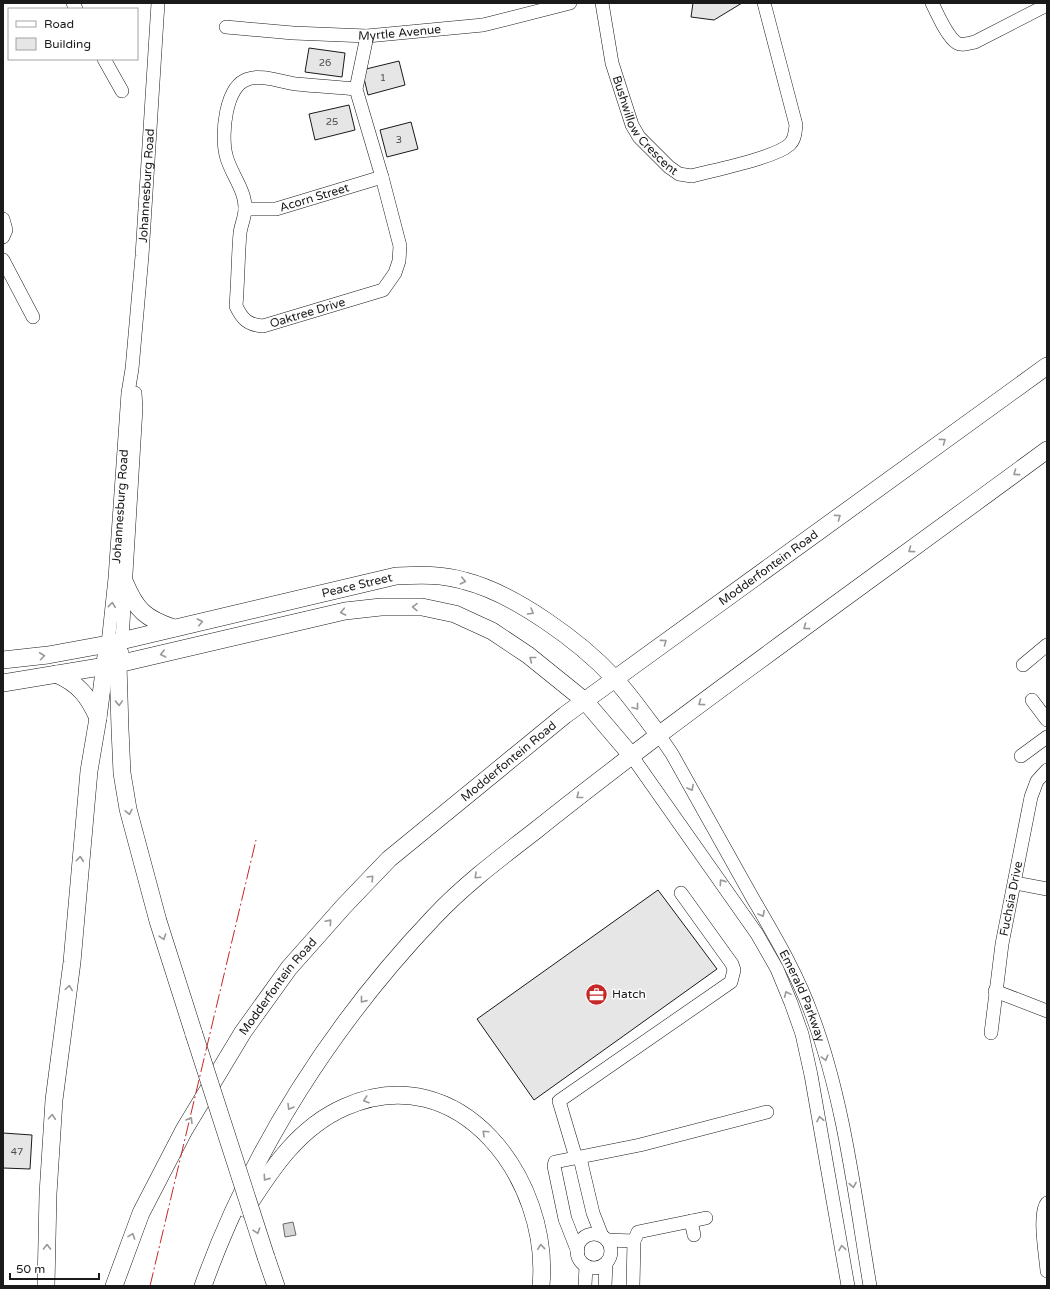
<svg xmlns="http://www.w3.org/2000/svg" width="1050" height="1289" font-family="'Varela Round',sans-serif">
	<rect width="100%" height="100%" fill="#fff"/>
	<polygon fill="#d7d7d7" stroke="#6a6a6a" points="293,1222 296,1235 285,1237 283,1224"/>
	<g fill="#e6e6e6" stroke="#1a1a1a">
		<polygon points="693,3 742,3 714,20 691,17"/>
		<polygon points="309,48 345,53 342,77 305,72"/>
		<polygon points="399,61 405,85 368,95 362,70"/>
		<polygon points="349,105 355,130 315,140 309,114"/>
		<polygon points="411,122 418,149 387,157 380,130"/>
		<polygon points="658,890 717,969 534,1100 477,1019"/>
		<polygon points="3,1133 32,1135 30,1169 3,1168"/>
	</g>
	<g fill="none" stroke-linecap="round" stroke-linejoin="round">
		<defs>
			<g id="minor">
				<polyline points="73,3 76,9"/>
				<path id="s1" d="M602,3L612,63L632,125L639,137L669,167L679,174L692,176C714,170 774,158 789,145C795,140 795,133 796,125L764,3"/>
				<path d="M932,3C937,13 947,37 957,43C962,46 969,43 975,42L1047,5"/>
				<path id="s2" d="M226,27L293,33L367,36L483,25L570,3"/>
				<polyline points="104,59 122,91"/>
				<path id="s3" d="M356,89C336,87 316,86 296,84C281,82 262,74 248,79C225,86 221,135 226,155C230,173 246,190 245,209C245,217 241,225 240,233C238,257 238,281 236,306C242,319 248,325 263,326L383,290L395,273L399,261L400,246L382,177L356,89L367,36"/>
				<path id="s4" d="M245,209H276L382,177"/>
				<polyline points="3,219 6,230 3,237"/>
				<polyline points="3,260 33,317"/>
				<polyline points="122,640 136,408 135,393"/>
				<path id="s5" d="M108,644L115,578L128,393L132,369L142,256L158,3"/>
				<polyline points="1023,665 1047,645"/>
				<polyline points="1032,700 1047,720"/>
				<path id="s6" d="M659,735L672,754C699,802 725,849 752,897C774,935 797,973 812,1015C844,1100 855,1197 870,1286"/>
				<polyline points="631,755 757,934 777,969 791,1003 802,1034 811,1075 848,1286"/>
				<polyline points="1021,756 1047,737"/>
				<polyline points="1015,883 1047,889"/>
				<polyline points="995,991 1047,1011"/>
				<path id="s7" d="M991,1033L1002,944L1031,797L1037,781L1047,770"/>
				<polyline points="576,1158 559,1101 731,982 734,970 732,964 681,893"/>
				<polyline points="580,1158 593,1213 602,1236"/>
				<path d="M1047,1203C1038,1213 1046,1257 1047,1271"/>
				<polyline points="691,1221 694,1235"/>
				<circle cx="594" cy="1251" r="17"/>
				<polyline points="607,1240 634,1241"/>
				<polyline points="578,1252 565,1219 554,1166 555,1162 640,1145 767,1112"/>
				<polyline points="585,1286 586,1266"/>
				<polyline points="605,1286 606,1264"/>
				<polyline points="633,1286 634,1241 638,1232 706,1218"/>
			</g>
			<g id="major">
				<path d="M125,583C136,610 146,619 174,628"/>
				<polyline points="120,653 118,664 120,729 122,773 128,809 158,921 194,1034"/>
				<path id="s8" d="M3,660L48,655L108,644L396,576C420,575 442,574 465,581C513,593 580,641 614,678C630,695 644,716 659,735"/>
				<path d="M56,674C79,684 88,696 98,718"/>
				<polyline points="3,683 118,664 345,611 381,607 422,607 455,614 492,631 528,655 585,701 631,755"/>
				<path d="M246,1209C272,1168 299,1127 345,1107C460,1056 551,1180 541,1286"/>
				<polyline points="266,1257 276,1286"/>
				<polyline points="46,1286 48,1194 54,1100 72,962 89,771 98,718 106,656"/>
				<path id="s9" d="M114,1286L141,1213L184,1130L243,1032L289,968L344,906L389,859L565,715L1047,366"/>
				<path d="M203,1286C252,1149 334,1022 434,917C464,885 500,858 535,831C576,798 618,766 660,734C788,638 918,545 1047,450"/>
			</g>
		</defs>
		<use href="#minor" stroke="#1a1a1a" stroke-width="14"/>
		<use href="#major" stroke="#1a1a1a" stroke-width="18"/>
		<use href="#minor" stroke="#fff" stroke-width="13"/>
		<use href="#major" stroke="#fff" stroke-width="17"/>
		<defs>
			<polyline id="major-bridge" points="194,1034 266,1257"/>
		</defs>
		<use href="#major-bridge" stroke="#1a1a1a" stroke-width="18" stroke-linecap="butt"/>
		<use href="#major-bridge" stroke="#fff" stroke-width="17"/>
		<polyline stroke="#c62828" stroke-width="1" stroke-dasharray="14 3 2 3" stroke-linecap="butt" points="150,1286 256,840"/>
	</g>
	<defs><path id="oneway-chevron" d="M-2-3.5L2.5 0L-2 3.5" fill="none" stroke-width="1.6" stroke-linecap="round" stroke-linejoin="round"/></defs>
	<g stroke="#989898">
		<use href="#oneway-chevron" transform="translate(943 441) rotate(-36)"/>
		<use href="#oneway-chevron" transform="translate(1016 473) rotate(144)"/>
		<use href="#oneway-chevron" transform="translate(838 517) rotate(-36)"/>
		<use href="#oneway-chevron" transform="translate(911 550) rotate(144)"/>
		<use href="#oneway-chevron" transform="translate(463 581) rotate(13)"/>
		<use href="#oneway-chevron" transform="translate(112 605) rotate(-84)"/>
		<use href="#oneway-chevron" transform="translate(415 607) rotate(-179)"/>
		<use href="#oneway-chevron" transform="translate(343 612) rotate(169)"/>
		<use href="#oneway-chevron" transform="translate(531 612) rotate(30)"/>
		<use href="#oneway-chevron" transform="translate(200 622) rotate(-13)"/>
		<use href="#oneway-chevron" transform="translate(806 627) rotate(144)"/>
		<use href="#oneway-chevron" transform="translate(664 642) rotate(-36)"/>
		<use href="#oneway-chevron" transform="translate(163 654) rotate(167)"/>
		<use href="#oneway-chevron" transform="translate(42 656) rotate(-7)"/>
		<use href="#oneway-chevron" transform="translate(532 659) rotate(-142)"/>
		<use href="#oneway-chevron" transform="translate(119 703) rotate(88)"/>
		<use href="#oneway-chevron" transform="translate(701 703) rotate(144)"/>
		<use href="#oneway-chevron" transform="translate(636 707) rotate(52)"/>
		<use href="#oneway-chevron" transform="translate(691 788) rotate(61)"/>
		<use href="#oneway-chevron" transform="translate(579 796) rotate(142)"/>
		<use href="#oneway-chevron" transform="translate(129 812) rotate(77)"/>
		<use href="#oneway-chevron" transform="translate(80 859) rotate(-85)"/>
		<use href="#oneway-chevron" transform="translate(477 876) rotate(137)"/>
		<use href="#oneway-chevron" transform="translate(371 878) rotate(-46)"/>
		<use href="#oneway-chevron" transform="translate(722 882) rotate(-125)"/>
		<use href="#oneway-chevron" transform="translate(762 914) rotate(61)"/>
		<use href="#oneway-chevron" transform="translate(329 922) rotate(-49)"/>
		<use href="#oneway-chevron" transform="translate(163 937) rotate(72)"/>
		<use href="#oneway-chevron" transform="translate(69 988) rotate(-82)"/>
		<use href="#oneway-chevron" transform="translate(787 994) rotate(-114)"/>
		<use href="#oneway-chevron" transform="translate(363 1000) rotate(129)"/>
		<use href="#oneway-chevron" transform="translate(825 1058) rotate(75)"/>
		<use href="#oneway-chevron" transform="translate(366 1100) rotate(161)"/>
		<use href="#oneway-chevron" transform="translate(290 1107) rotate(121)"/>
		<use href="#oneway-chevron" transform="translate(52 1117) rotate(-86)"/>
		<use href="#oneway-chevron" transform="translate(820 1119) rotate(-101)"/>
		<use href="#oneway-chevron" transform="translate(190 1120) rotate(-59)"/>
		<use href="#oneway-chevron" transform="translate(485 1133) rotate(-137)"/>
		<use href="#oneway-chevron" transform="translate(266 1178) rotate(125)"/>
		<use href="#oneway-chevron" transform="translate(853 1185) rotate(80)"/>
		<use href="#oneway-chevron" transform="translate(257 1231) rotate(72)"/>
		<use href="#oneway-chevron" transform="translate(132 1236) rotate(-70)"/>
		<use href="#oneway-chevron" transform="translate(47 1247) rotate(-89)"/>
		<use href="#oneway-chevron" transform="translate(541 1247) rotate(-96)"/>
		<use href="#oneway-chevron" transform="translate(842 1248) rotate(-99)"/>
	</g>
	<defs>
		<symbol id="office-disc" viewBox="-11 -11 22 22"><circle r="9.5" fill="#c62828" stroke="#fff"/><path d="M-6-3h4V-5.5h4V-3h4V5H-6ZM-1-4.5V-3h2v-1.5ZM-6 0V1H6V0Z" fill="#fff"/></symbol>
	</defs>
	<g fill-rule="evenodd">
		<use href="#office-disc" x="584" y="982" width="25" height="25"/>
	</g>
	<g text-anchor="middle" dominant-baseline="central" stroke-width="3" stroke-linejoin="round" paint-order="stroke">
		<g font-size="10" fill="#4d4d4d">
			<text x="325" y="63">26</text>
			<text x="383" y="78">1</text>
			<text x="332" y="122">25</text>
			<text x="399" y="140">3</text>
			<text x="17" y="1152">47</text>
		</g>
		<g font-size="12" fill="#1a1a1a" stroke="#fff">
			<text stroke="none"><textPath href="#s2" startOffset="174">Myrtle Avenue</textPath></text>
			<text stroke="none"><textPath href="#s1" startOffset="133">Bushwillow Crescent</textPath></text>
			<text stroke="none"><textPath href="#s5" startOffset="460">Johannesburg Road</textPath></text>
			<text stroke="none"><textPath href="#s4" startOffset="71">Acorn Street</textPath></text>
			<text stroke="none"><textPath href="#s3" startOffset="431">Oaktree Drive</textPath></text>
			<text stroke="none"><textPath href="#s5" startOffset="138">Johannesburg Road</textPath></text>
			<text stroke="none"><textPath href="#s9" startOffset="991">Modderfontein Road</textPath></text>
			<text stroke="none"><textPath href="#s8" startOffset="362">Peace Street</textPath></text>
			<text stroke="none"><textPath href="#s9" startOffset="667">Modderfontein Road</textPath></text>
			<text stroke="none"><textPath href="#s7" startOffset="136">Fuchsia Drive</textPath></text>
			<text stroke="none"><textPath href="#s9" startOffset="343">Modderfontein Road</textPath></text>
			<text stroke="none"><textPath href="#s6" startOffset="298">Emerald Parkway</textPath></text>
		</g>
		<g font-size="12" fill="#1a1a1a" stroke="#fff" text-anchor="start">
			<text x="612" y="994">Hatch</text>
		</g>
	</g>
	<rect width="1050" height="1289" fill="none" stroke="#1a1a1a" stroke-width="8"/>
	<rect x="8" y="8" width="130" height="52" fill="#ffffff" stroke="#a3a3a3"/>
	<rect x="16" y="21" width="20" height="6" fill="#ffffff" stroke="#a3a3a3"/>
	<text x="44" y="28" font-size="12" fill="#1a1a1a">Road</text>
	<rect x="16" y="38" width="20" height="12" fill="#e6e6e6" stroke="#a3a3a3"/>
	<text x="44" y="48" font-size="12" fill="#1a1a1a">Building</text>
	<path d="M10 1273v6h89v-6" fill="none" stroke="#1a1a1a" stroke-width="2"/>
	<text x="16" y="1273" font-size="12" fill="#1a1a1a" stroke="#ffffff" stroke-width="3" paint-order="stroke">50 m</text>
</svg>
